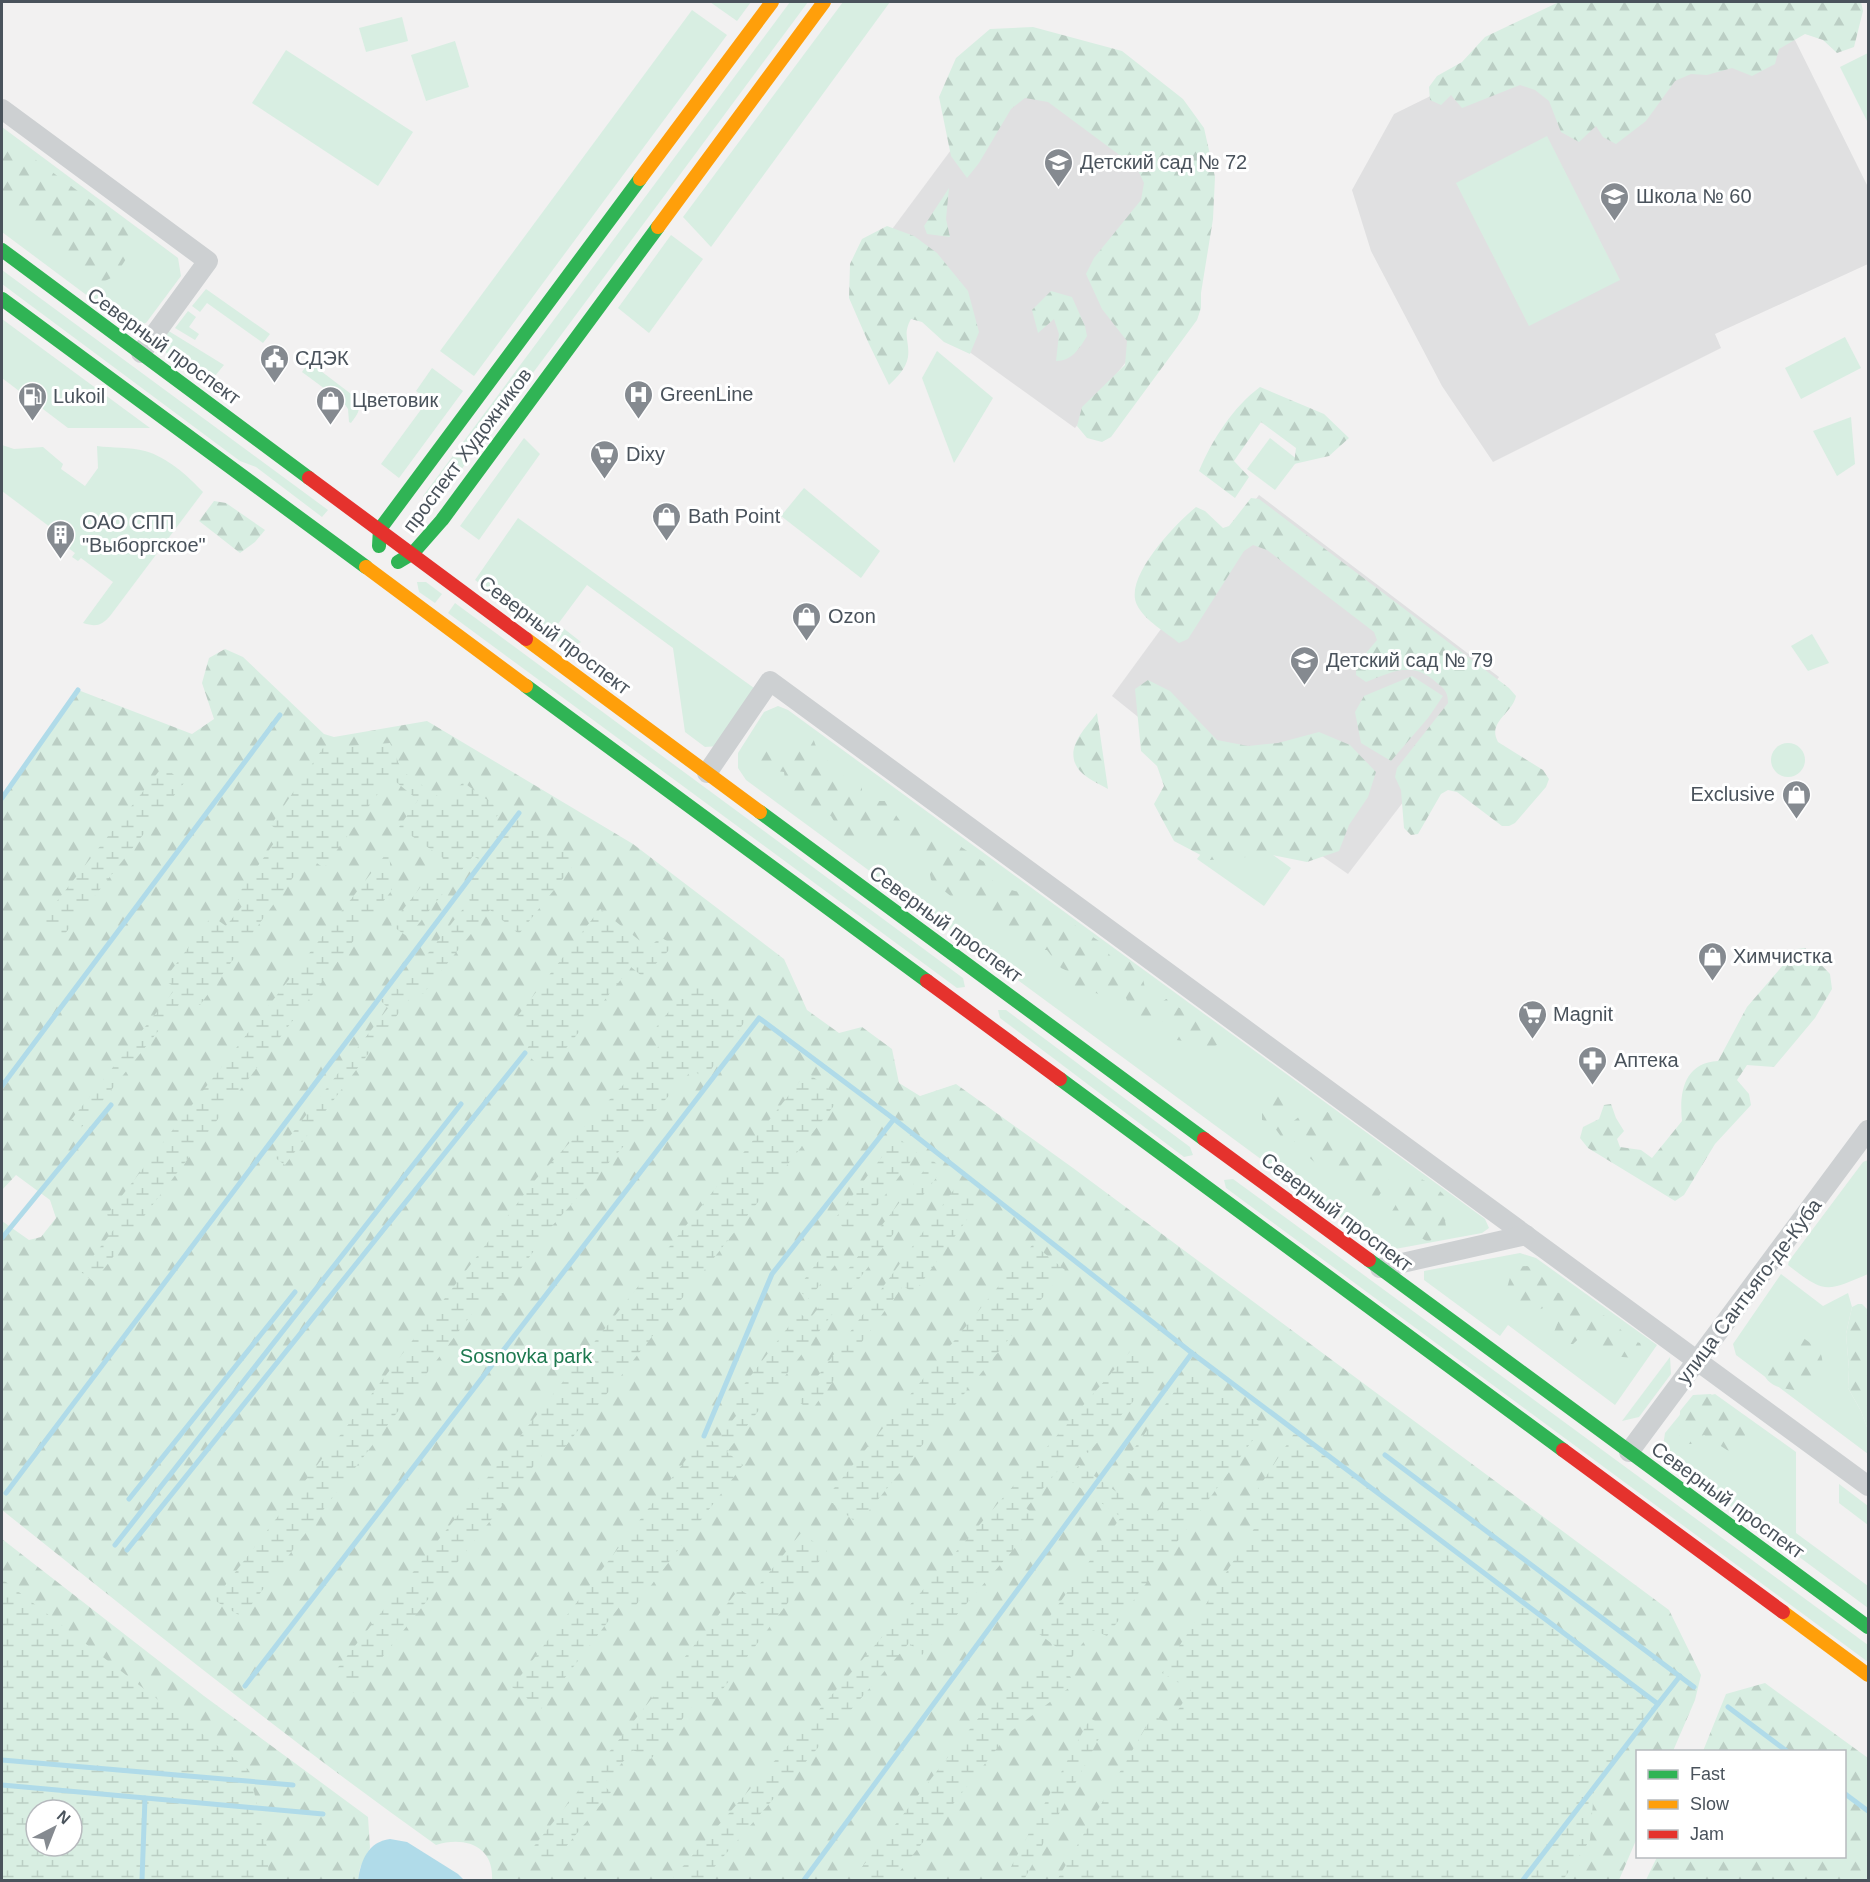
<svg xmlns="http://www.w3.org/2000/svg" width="1870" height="1882" font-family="Arial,sans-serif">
	<defs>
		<pattern id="forest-firs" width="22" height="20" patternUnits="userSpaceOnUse" patternTransform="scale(1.5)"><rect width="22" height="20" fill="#d8eee2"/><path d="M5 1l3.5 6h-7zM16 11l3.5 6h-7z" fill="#bbcec4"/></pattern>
		<pattern id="wetland-marsh" width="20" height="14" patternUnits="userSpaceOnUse" patternTransform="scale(1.5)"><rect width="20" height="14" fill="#d8eee2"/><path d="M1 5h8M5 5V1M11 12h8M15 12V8" fill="none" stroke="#bbcec4"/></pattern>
	</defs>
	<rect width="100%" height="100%" fill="#f2f1f1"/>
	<g fill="#e0e0e1">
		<polygon points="1776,2 1868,187 1868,264 1715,334 1721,348 1493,462 1442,386 1371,251 1352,190 1394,114 1522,51"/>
		<polygon points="1040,30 1199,145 1186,284 1075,428 914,312 890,232"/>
		<polygon points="1259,495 1499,677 1348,874 1244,802 1112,696"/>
	</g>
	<g fill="#d8eee2">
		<polygon points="710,2 751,2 737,21"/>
		<polygon points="790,2 808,2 435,505 423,496"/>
		<polygon points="843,2 890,2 711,247 683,217"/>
		<polygon points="692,10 727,35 474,376 440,351"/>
		<polygon points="402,17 408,41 366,52 359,28"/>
		<polygon points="455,41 469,87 426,101 411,55"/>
		<polygon points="286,50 413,132 378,186 252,103"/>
		<polygon points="1868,53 1868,123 1840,67"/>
		<polygon points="2,127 178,258 181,276 146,323 128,326 2,232"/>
		<polygon points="1547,136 1620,280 1529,326 1456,183"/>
		<polygon points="671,235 703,259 649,333 618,308"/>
		<polygon points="2,270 328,510 322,517 256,467 240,461 2,284"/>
		<polygon points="206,289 270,334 263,343 207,303 200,312 192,306"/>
		<polygon points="188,311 196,317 189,327 199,334 195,340 175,328"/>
		<polygon points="2,319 150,428 68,428 2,378"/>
		<path d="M167,330L224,365L214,377C202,373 162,359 161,343C161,339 165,334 167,330Z"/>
		<polygon points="1845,337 1861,368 1801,399 1785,368"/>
		<polygon points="937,351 993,398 954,463 922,378"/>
		<path d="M309,362L355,397C363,407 358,414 351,423L349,422L348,409L344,403L302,372Z"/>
		<polygon points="432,368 463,391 399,478 381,464 428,400 416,391"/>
		<polygon points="1851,417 1855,464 1837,476 1813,431"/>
		<polygon points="524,438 540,454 479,540 460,526"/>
		<polygon points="1270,438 1298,460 1275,490 1247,469"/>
		<path d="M2,445L14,449L43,447L63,464L61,469L85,486L98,468L97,446C112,448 130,447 145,451C167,457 188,476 203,492L110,616C101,626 96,627 83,623L113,582L81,558L78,561L72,557L75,553L63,544L66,539L2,491Z"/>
		<polygon points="804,488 880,551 861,578 781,516"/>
		<polygon points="518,518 754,688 719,746 705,747 685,732 673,648 587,585 558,624 581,642 568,649 475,580"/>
		<polygon points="417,582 426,582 442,594 435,603 419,592"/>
		<polygon points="455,603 963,978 965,987 957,988 448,613"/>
		<polygon points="1812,634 1829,663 1808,671 1791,646"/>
		<polygon points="778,706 788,710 1485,1219 1489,1228 1482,1233 1395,1249 1375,1243 746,780 738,768 738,753 764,712"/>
		<circle cx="1788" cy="760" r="17"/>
		<polygon points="1226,821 1291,868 1264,906 1197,859"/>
		<polygon points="998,1010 1006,1010 1190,1147 1193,1155 1184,1157 1000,1018"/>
		<path d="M1868,1160V1274C1826,1292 1825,1294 1788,1265L1789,1261L1863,1162Z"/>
		<polygon points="1233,1179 1868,1645 1868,1662 1226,1188 1224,1180"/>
		<polygon points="1520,1253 1536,1258 1657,1345 1615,1405 1508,1325 1500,1336 1424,1280 1424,1271"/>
		<polygon points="1781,1274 1823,1306 1848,1293 1852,1307 1846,1334 1849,1369 1848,1388 1861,1411 1868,1430 1868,1454 1736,1355 1733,1344"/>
		<polygon points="1670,1357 1671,1374 1639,1417 1622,1421"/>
		<polygon points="1715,1394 1796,1452 1796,1533 1868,1586 1868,1608 1670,1461 1663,1446 1665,1433 1692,1400"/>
		<polygon points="1839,1484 1868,1506 1868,1525 1839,1503"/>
	</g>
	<g fill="url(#forest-firs)" fill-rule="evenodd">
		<polygon points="1559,2 1861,2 1863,11 1854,47 1837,53 1823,40 1805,34 1779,49 1775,64 1752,76 1732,68 1707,75 1691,74 1675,81 1646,121 1616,144 1603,137 1596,126 1579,142 1561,132 1549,101 1535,90 1520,85 1462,108 1451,95 1441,105 1430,100 1429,87 1437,76 1462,62 1485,37"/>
		<polygon points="1033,27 1122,51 1183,99 1204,128 1215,177 1213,219 1201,293 1201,308 1197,320 1111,437 1102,442 1087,438 1077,426 1082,407 1125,365 1127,341 1102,309 1086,274 1094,258 1141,200 1144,183 1137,168 1048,102 1025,98 1011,109 979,163 967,178 951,156 939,97 956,58 990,29"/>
		<polygon points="2,135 132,231 137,242 115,276 103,282 2,206"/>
		<polygon points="949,188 946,219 950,237 927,234 924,226"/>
		<path d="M887,226L914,236L937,253L968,291L979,332L970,354L944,342L922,322L911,319C902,335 910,341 908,357C906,369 897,377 889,385L869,344L849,298L850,264L862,239Z"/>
		<path d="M1051,291L1072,297L1085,326L1087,336C1079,349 1072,361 1056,361L1059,334L1054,319L1038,333L1032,310Z"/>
		<path d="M1260,387L1324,414L1349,438L1329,456L1294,464L1296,448L1261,422L1234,461L1249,477L1235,498L1199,471C1212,440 1233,407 1260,387Z"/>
		<path d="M1251,498L1259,499L1509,688L1516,696C1512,714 1487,722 1498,742L1543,770L1549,779L1546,787L1515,823L1509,826H1502L1457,792L1448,790L1441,794L1418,834L1411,835L1404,828L1401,790L1395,777L1397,768L1448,703C1448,693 1445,689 1437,683C1412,660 1393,672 1366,682L1356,675V665L1377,640L1374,632L1267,550L1253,545L1244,551L1188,639L1179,643C1166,632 1145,621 1137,605C1123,578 1176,523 1196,507L1205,511L1223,528L1229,526Z"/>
		<polygon points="214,501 226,503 265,530 255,542 240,553 199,521"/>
		<path d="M225,649L243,657L324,734L334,737L427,721L633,844L784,959L807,1010L839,1033L862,1027L892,1049L899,1083L920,1096L956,1084L1073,1168L1669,1610L1701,1675L1695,1700L1673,1751L1638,1752L1637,1838L1619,1880H492C494,1846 465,1836 436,1845C287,1739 145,1624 2,1510V1221L29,1240L41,1237L56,1218L50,1200L16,1175L2,1190V798L78,690L192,734L214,719L202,683L209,658Z"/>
		<polygon points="1412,676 1443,696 1428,718 1391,761 1361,743 1355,712 1364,696"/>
		<polygon points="1148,680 1170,691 1217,740 1248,746 1278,743 1319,732 1350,745 1376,772 1368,797 1349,825 1339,851 1307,862 1272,855 1210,860 1174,841 1154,804 1164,786 1157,766 1141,751 1135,689"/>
		<path d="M1097,713L1108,789C1099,784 1086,778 1080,771C1062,750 1085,729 1097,713Z"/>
		<path d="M762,734C773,740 767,750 783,758L802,738H813L818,752L847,779L862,783V805L868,813L876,801H886L903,825H929L935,840L955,843L984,862L995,886L1027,894L1099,941L1112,958C1118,960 1125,960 1131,962C1147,969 1142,994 1153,1009L1166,999H1171L1177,1007L1189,1011L1200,1024L1216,1035L1217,1045L1204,1052L1191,1042L1176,1040L1168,1020L1142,1026L1134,1019L1123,990L1111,1000L1096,993L1077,999L1071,990L1076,975L1061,968L1047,950H1026L969,902L953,898L931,880L927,859L917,856L911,837L896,832L888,845L879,850L865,828L860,827L852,841L842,835L831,816L797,800L786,787L784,772C780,771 773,772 769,770C754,764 751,745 762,734Z"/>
		<path d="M1805,948L1830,974L1832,989L1815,1018L1774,1067L1747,1065L1737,1080L1749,1094L1751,1105L1715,1144L1684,1195L1675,1201L1588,1148L1580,1138L1583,1127L1599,1119L1604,1105L1611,1104L1616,1118L1624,1131L1617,1139L1620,1147L1641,1150L1652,1158L1682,1121C1679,1092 1684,1063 1718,1061L1747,1007L1797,949Z"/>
		<path d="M1274,1095H1284L1293,1102L1287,1121L1290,1124L1306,1111L1321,1107L1334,1117L1332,1132L1339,1141L1359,1136C1391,1158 1403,1158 1379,1196C1355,1201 1349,1184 1331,1172C1322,1166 1315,1164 1308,1156L1314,1146L1309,1136L1303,1135L1296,1142H1285L1272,1124L1262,1120V1114Z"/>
		<path d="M1415,1177C1433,1182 1446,1194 1454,1211L1445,1221L1447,1231L1428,1242L1400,1225L1391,1213L1410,1180Z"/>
		<polygon points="1527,1266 1535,1269 1555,1291 1611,1319 1630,1340 1640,1343 1644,1353 1634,1358 1611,1356 1602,1349 1597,1334 1588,1330 1573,1344 1563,1344 1554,1332 1560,1317 1556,1307 1552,1305 1526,1314 1515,1310 1507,1297 1507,1288 1513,1267"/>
		<polygon points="1858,1304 1862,1304 1868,1310 1868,1430 1861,1411 1848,1388 1849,1369 1846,1334 1852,1307"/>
		<path d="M1802,1337C1825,1353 1823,1353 1822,1380L1811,1391C1792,1390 1758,1390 1764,1362L1786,1351Z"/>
		<polygon points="1711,1394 1745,1430 1745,1436 1730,1452 1704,1435 1691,1444 1685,1444 1679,1437 1680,1411 1693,1395"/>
		<path d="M2,1539L204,1696L368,1817L370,1848L360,1868L358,1880H2ZM36,1810H72V1846H36Z"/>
		<polygon points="1765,1683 1868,1758 1868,1880 1646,1880 1657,1857 1844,1856 1844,1752 1703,1751 1726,1694"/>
	</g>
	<g fill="url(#wetland-marsh)" fill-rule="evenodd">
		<polygon points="390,743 402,771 446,802 463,782 501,810 494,821 504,832 519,813 576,862 519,934 490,910 423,994 416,990 285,1165 274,1157 388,1008 379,999 390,984 399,990 470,900 460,891 482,861 473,856 408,937 391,925 443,858 399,827 418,800 390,777 324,868 308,857 200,1005 186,996 81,1128 71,1120 176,988 164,980 212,916 226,926 243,905 236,897 281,833 271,825 323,748"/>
		<polygon points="163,766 184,783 60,940 39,924"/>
		<polygon points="389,850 392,890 94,1282 81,1272 118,1224 107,1215"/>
		<polygon points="600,909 649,948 660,937 674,945 643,977 631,967 547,1072 525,1053 534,1036 513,1022"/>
		<polygon points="694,980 746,1020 705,1078 692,1070 552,1226 501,1296 490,1290 242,1617 214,1600 536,1179 661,1044 650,1035"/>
		<polygon points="807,1072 840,1098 561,1452 551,1444 354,1693 332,1675"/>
		<polygon points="897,1137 917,1153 854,1236 834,1220"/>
		<polygon points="932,1160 943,1169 727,1452 743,1465 633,1609 623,1602 541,1709 512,1687 704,1436 715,1443 739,1412 729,1404 799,1313 809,1320"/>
		<polygon points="958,1184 981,1200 914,1293 903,1286 811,1411 799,1402"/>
		<polygon points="832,1243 845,1252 809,1299 797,1289"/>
		<polygon points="1033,1244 1065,1270 858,1524 826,1498"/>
		<polygon points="1133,1348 1159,1372 1088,1453 1079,1446 1026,1508 1039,1520 922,1655 909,1643 703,1880 671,1880"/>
		<polygon points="1189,1371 1264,1425 1107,1636 1093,1630 1065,1666 1074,1684 1010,1732 893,1880 868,1880 859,1871 991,1702 1059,1649 1038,1633 1121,1517 1068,1479 1079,1465 1153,1518 1166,1500 1121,1467"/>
		<polygon points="1295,1432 1658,1704 1594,1789 1590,1840 1563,1880 1057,1880 1153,1715 1169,1724 1191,1690 1162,1673 1259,1521 1244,1510"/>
		<polygon points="801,1533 827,1551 710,1706 698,1699 651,1759 633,1750 603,1785 611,1792 550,1866 531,1850 739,1589 750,1596"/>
		<path d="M2,1579L249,1770L267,1848L269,1880H2ZM36,1810H72V1846H36Z"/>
		<polygon points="1090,1718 1105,1727 1024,1880 1004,1880"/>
	</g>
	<path fill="#b0dbe9" d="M390,1839L407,1842L458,1874L464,1880H358C361,1860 368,1842 390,1839Z"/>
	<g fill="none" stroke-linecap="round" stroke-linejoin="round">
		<g stroke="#b0dbe9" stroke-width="5">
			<polyline points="2,798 78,690"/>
			<polyline points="2,1086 280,715"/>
			<polyline points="2,1238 111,1105"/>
			<polyline points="704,1436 772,1274 894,1119"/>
			<polyline points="1385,1455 1694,1687"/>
			<polyline points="6,1493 519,813"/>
			<polyline points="129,1499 295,1292"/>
			<polyline points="115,1545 461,1104"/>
			<polyline points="127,1550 525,1053"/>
			<polyline points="245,1686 759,1018 894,1119 1192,1353 1658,1704 1680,1676"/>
			<polyline points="1728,1707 1788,1752"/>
			<polyline points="2,1760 293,1785"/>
			<polyline points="2,1785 323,1814"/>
			<polyline points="1844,1793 1868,1811"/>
			<polyline points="142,1880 145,1798"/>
			<polyline points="804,1880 1192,1353"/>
			<polyline points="1523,1880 1658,1704"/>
		</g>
		<g stroke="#cdd0d2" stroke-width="20">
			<polyline points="2,109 208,261 141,353"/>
			<polyline points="707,773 770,681 1868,1486"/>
			<polyline points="1380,1268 1526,1235"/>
			<polyline points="1629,1452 1868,1130"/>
		</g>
		<g stroke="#30b455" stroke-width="14">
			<polyline points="2,250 309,478"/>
			<polyline points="2,299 366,567"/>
			<polyline points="379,546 380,529 640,179"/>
			<polyline points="398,562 413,553 442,520 658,227"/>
			<polyline points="526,686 927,981"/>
			<polyline points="760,812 1204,1139"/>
			<polyline points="1060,1079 1563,1450"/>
			<polyline points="1369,1260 1868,1627"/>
		</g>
		<g stroke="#ff9f0a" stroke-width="14">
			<polyline points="640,179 772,2"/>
			<polyline points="658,227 824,2"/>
			<polyline points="366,567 526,686"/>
			<polyline points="526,639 760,812"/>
			<polyline points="1783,1612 1868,1675"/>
		</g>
		<g stroke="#e5322d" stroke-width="14">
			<polyline points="309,478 526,639"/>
			<polyline points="927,981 1060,1079"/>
			<polyline points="1204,1139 1369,1260"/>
			<polyline points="1563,1450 1783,1612"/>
		</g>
	</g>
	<defs>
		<symbol id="school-pin" viewBox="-11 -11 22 30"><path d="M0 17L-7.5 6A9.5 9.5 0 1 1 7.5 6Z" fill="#858a90" stroke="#fff"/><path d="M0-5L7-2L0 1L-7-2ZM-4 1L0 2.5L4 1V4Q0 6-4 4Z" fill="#fff"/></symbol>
		<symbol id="civic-pin" viewBox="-11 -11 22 30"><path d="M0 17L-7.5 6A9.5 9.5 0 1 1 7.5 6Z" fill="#858a90" stroke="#fff"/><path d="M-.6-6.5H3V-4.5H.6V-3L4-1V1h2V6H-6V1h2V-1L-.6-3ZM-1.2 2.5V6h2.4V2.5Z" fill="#fff"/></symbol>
		<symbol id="hospital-pin" viewBox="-11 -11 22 30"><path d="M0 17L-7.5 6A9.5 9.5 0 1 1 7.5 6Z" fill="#858a90" stroke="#fff"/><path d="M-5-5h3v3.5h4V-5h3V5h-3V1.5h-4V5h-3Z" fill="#fff"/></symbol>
		<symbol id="fuel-pin" viewBox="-11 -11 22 30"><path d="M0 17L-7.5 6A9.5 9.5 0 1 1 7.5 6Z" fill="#858a90" stroke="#fff"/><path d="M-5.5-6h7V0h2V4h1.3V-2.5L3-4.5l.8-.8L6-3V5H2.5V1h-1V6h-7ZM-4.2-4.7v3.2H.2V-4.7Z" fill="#fff"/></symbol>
		<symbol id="shop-pin" viewBox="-11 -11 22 30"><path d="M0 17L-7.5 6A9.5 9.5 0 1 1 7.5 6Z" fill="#858a90" stroke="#fff"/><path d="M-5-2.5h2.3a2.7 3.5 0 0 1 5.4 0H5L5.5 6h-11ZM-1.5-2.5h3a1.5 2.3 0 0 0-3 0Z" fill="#fff"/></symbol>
		<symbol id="supermarket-pin" viewBox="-11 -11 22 30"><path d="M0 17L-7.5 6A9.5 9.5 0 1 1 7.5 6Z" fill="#858a90" stroke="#fff"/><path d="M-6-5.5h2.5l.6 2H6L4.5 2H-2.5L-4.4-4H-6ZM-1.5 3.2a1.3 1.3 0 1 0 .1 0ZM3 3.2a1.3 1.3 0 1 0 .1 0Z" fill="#fff"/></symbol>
		<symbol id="building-pin" viewBox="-11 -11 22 30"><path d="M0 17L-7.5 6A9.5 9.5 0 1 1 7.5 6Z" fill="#858a90" stroke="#fff"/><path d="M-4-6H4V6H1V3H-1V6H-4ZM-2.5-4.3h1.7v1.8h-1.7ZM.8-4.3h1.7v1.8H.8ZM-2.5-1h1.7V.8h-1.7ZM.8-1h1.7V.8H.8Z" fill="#fff"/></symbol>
		<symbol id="pharmacy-pin" viewBox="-11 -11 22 30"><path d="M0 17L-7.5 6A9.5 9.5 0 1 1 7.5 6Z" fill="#858a90" stroke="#fff"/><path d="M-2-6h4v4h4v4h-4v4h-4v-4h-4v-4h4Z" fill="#fff"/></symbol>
	</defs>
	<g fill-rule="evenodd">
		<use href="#school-pin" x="1042" y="146" width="33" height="45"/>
		<use href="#school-pin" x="1598" y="180" width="33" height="45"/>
		<use href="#civic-pin" x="258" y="342" width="33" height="45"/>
		<use href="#hospital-pin" x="622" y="378" width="33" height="45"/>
		<use href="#fuel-pin" x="16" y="380" width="33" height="45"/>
		<use href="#shop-pin" x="314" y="384" width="33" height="45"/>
		<use href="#supermarket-pin" x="588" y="438" width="33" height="45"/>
		<use href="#shop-pin" x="650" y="500" width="33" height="45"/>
		<use href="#building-pin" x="44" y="518" width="33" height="45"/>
		<use href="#shop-pin" x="790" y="600" width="33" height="45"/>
		<use href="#school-pin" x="1288" y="644" width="33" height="45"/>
		<use href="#shop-pin" x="1780" y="778" width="33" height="45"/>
		<use href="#shop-pin" x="1696" y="940" width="33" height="45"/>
		<use href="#supermarket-pin" x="1516" y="998" width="33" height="45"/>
		<use href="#pharmacy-pin" x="1576" y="1044" width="33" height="45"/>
	</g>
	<g text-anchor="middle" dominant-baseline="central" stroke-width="6" stroke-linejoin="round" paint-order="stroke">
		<g font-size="20" fill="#4a535c" stroke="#fff" text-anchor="start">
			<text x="1080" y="162">Детский сад № 72</text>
			<text x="1636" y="196">Школа № 60</text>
			<text x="295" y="358">СДЭК</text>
			<text x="660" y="394">GreenLine</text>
			<text x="53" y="396">Lukoil</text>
			<text x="352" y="400">Цветовик</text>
			<text x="626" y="454">Dixy</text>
			<text x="688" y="516">Bath Point</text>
			<text x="82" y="522">ОАО СПП<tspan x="82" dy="23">"Выборгское"</tspan></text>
			<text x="828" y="616">Ozon</text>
			<text x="1326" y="660">Детский сад № 79</text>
			<text x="1775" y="794" text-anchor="end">Exclusive</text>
			<text x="1733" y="956">Химчистка</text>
			<text x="1553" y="1014">Magnit</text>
			<text x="1614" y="1060">Аптека</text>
		</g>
		<g font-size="20" fill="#4a535c" stroke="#fff">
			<text transform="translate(164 346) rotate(36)">Северный проспект</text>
			<text transform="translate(467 450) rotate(-53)">проспект Художников</text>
			<text transform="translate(555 635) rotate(37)">Северный проспект</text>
			<text transform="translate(946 924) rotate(36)">Северный проспект</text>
			<text transform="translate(1337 1212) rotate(37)">Северный проспект</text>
			<text transform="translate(1749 1291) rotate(-53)">улица Сантьяго-де-Куба</text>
			<text transform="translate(1728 1500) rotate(36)">Северный проспект</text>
		</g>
		<g font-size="20" fill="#1e7950" stroke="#fff">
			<text x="526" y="1356">Sosnovka park</text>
		</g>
	</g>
	<rect width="1870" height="1882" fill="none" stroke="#4a535c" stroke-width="6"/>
	<rect x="1636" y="1750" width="210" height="108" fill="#ffffff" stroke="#b7babe" stroke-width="1.5"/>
	<rect x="1648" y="1770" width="30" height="9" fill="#30b455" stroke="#b7babe" stroke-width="1.5"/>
	<text x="1690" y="1780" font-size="18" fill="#4a535c">Fast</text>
	<rect x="1648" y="1800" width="30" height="9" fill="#ff9f0a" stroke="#b7babe" stroke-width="1.5"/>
	<text x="1690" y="1810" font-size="18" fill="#4a535c">Slow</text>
	<rect x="1648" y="1830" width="30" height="9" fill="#e5322d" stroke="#b7babe" stroke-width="1.5"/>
	<text x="1690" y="1840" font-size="18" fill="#4a535c">Jam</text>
	<g transform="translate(54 1828) rotate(42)"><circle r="28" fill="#ffffff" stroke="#b7babe" stroke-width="1.5"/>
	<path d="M0-4.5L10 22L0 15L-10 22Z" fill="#858a90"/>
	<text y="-9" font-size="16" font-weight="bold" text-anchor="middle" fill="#4a535c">N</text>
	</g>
</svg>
